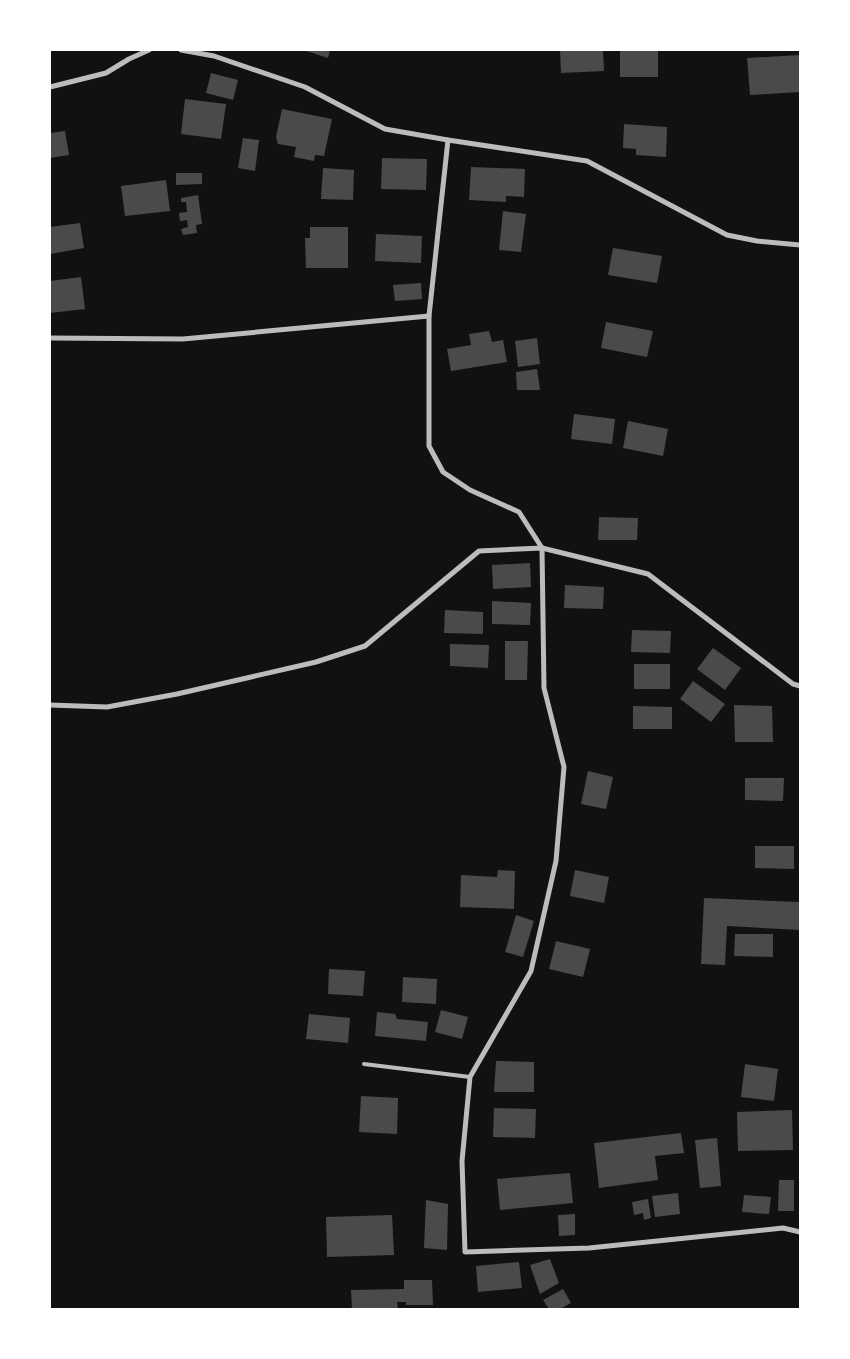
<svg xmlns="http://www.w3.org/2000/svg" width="850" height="1359" font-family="'Source Sans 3',sans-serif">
	<rect width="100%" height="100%" fill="#111"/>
	<g fill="#4a4a4a">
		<polygon points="303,50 330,50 328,58"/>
		<polygon points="560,50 603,50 604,71 561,73"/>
		<rect x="620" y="50" width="38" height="27"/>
		<polygon points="800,55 800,92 750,95 747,58"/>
		<polygon points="211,73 238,80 233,100 206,93"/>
		<polygon points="185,99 226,104 221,139 181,134"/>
		<polygon points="282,109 332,119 324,156 315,155 314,161 294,157 296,147 278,144 276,137"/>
		<polygon points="624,124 667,127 666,157 636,155 636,149 623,148"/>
		<polygon points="65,131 69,155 50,158 50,133"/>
		<polygon points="243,138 259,140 255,171 238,168"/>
		<polygon points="382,158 427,159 426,190 381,189"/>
		<polygon points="471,167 525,169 524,197 506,196 506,202 469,200"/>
		<polygon points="323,168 354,170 353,200 321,199"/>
		<polygon points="176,173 202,173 202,184 176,185"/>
		<polygon points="166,180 170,211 125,216 121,186"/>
		<polygon points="198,195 202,224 196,225 197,233 183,235 181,229 188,227 187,220 180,221 179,213 187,212 186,202 181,202 181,198"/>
		<polygon points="503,211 526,214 521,252 499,250"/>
		<polygon points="80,223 84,248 50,254 50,227"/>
		<polygon points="310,227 348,227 348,268 306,268 305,238 310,238"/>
		<polygon points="376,234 422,236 421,263 375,261"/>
		<polygon points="613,248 662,256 657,283 608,275"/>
		<polygon points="81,277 85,309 50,313 50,281"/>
		<polygon points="421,283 422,299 395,301 393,285"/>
		<polygon points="606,322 653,331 647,357 601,348"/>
		<polygon points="489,331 492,342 503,340 507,362 451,371 447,349 471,345 469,334"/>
		<polygon points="537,338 540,364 518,367 515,341"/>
		<polygon points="537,369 540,390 517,390 516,372"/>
		<polygon points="574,414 615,419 612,444 571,439"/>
		<polygon points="628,421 668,429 663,456 623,448"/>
		<polygon points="599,517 638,518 637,540 598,540"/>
		<polygon points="530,563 531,587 493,589 492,565"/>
		<polygon points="565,585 604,587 603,609 564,608"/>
		<polygon points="492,601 531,603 530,625 492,624"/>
		<polygon points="445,610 483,612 483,634 444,633"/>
		<polygon points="632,630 671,631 670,653 631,652"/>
		<polygon points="505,641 528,641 527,680 505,680"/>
		<polygon points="450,644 489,645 488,668 450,666"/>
		<polygon points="713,648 741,668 725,690 697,669"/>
		<rect x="634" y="664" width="36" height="25"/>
		<polygon points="693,681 725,704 711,722 680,699"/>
		<polygon points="734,705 772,706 773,742 735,742"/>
		<polygon points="633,706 672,707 672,729 633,729"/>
		<polygon points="588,771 613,777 606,809 581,804"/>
		<polygon points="745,778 784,778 783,801 745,800"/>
		<polygon points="755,846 794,846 794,869 755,868"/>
		<polygon points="498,870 515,871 514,909 460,907 461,875 497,877"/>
		<polygon points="575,870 609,877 604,903 570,896"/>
		<polygon points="704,898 800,902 800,930 727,926 725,965 701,964"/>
		<polygon points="516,915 534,921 523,957 505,952"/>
		<polygon points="735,934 773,934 773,957 734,956"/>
		<polygon points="556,941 590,949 583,977 549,969"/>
		<polygon points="329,969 365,971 363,996 328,994"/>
		<polygon points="403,977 437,979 436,1004 402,1002"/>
		<polygon points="441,1010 468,1017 462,1039 435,1032"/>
		<polygon points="377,1012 395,1014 397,1019 428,1022 426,1041 375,1036"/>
		<polygon points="309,1014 350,1018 348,1043 306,1039"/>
		<polygon points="496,1061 534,1062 534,1092 494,1092"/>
		<polygon points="745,1064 778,1069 774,1101 741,1097"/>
		<polygon points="361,1096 398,1098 397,1134 359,1132"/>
		<polygon points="494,1108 536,1109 535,1138 493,1137"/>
		<polygon points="792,1110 793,1150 738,1151 737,1112"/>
		<polygon points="681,1133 684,1153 655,1156 658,1180 599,1188 594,1143"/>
		<polygon points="717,1138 721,1186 700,1188 695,1140"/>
		<polygon points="570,1173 573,1203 500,1210 497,1179"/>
		<polygon points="779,1180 794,1180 794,1211 778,1211"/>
		<polygon points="678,1193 680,1214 655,1217 652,1196"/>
		<polygon points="744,1195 771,1197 769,1214 742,1212"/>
		<polygon points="648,1199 651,1218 644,1220 643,1213 634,1215 632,1202"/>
		<polygon points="426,1200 448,1204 447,1250 424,1248"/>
		<polygon points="575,1214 575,1235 559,1236 558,1215"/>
		<polygon points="392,1215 394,1255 327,1257 326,1217"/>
		<polygon points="550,1259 559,1283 540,1294 530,1265"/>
		<polygon points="519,1262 522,1288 478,1292 476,1266"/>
		<polygon points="404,1280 432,1280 433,1305 406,1305 406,1302 397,1302 398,1309 352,1309 351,1290 404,1289"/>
		<polygon points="563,1289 571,1303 560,1309 549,1309 543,1300"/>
	</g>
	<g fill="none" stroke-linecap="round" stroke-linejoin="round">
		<polyline stroke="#bcbcbc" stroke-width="4" points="364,1064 470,1077"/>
		<g stroke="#bcbcbc" stroke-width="5">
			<polyline points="181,50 214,56 305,87 385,129 448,140 587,161 727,235 757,241 800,245"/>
			<polyline points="50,87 106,73 129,59 149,50"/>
			<polyline points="448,140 429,316 429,446 443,472 470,490 519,512 542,548 544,688 564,767 556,861 531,971 470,1077 462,1161 465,1252 589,1248 783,1228 800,1232"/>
			<polyline points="50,338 183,339 429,316"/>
			<polyline points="50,705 107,707 177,694 316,662 365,646 479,551 542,548 648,574 793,684 800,686"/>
		</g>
	</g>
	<rect width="850" height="1359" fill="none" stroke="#ffffff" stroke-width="102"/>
</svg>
